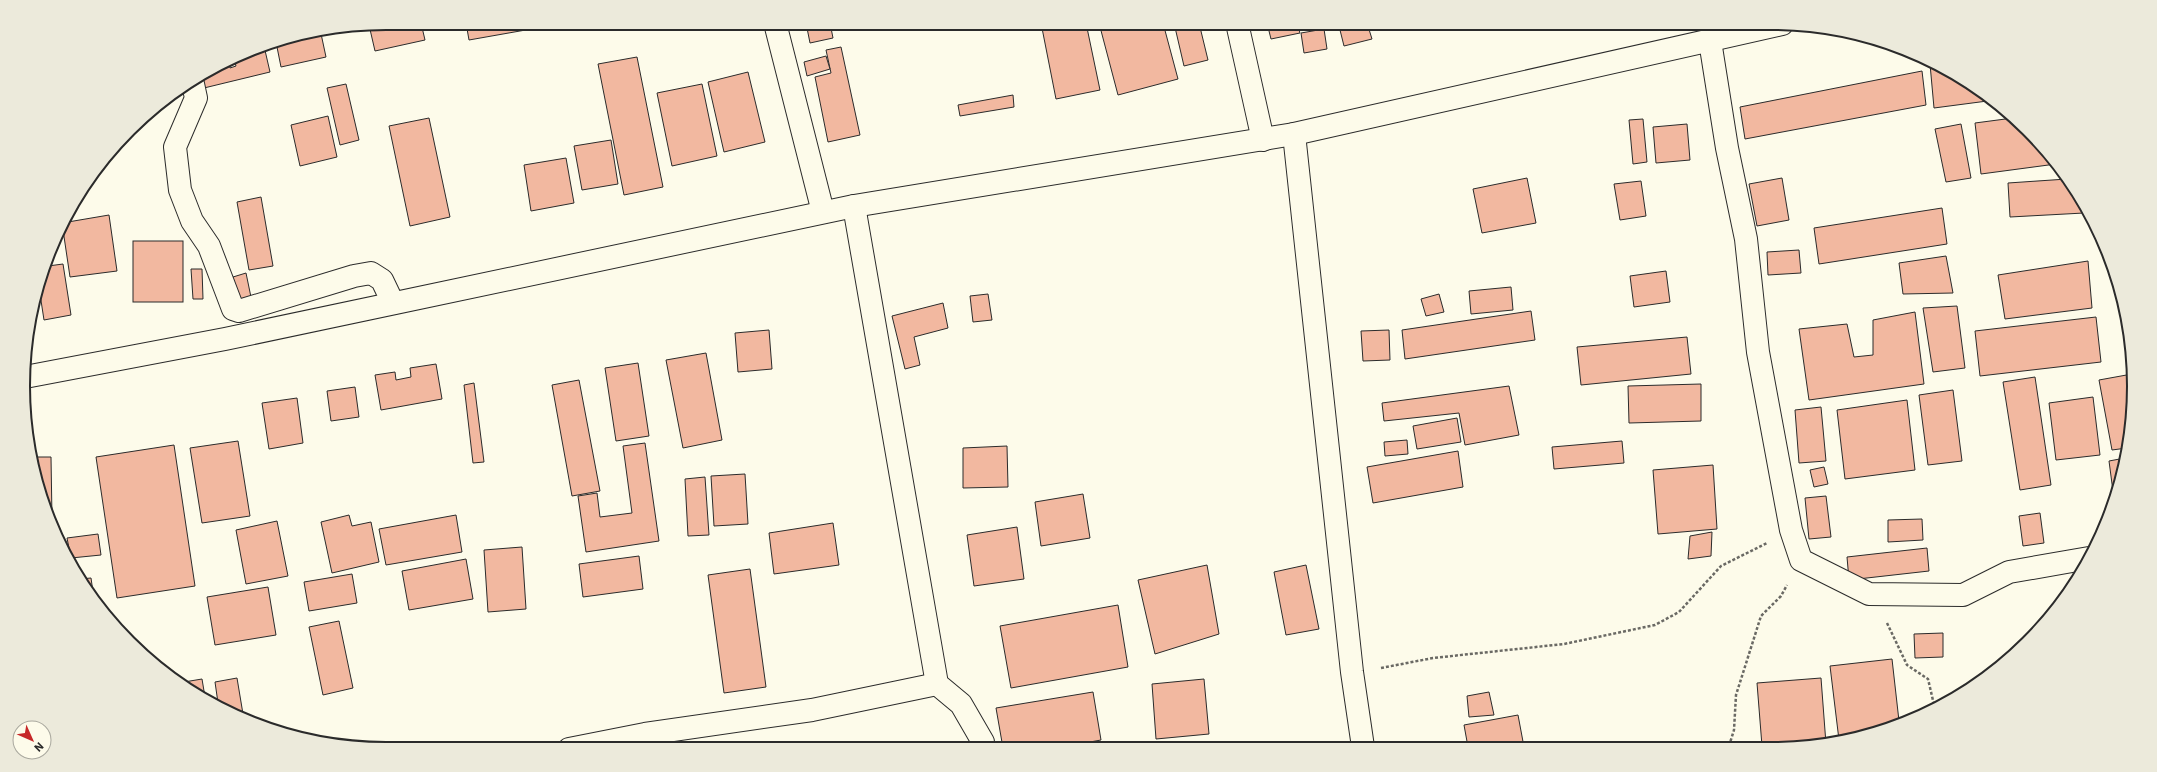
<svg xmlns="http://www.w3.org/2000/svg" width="2157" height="772" font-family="'IBM Plex Sans',sans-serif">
	<rect width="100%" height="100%" fill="#fdfbea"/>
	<g fill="#f2b8a0" stroke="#2b2b2b">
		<polygon points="386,23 421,23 425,40 375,51 369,25"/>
		<polygon points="466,23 536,23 537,28 469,40"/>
		<polygon points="806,23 830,23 833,38 810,43"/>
		<polygon points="1041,23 1086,23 1100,90 1056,99"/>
		<polygon points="1099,23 1163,23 1178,79 1118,95"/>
		<polygon points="1174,23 1199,23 1208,60 1184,66"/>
		<polygon points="1267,23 1297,23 1300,33 1271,39"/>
		<polygon points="1349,23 1367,23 1372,39 1344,46 1339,26"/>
		<polygon points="320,29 326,57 281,67 276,42"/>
		<polygon points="1324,29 1327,49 1304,53 1301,33"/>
		<polygon points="264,46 270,72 204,88 202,79 229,62 230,68 236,66 234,59 247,51"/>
		<polygon points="841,47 860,135 828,142 815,77 831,73 826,50"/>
		<polygon points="826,56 830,69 807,76 804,62"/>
		<polygon points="637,57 663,187 624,195 598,64"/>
		<polygon points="1935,63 1992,98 1995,100 1934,108 1930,64"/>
		<polygon points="1922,71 1926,105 1745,139 1740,107"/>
		<polygon points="748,72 765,142 724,152 708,82"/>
		<polygon points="346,84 359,140 340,145 327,88"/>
		<polygon points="702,84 717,156 672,166 657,93"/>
		<polygon points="1013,95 1014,107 960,116 958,105"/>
		<polygon points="328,116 337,157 300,166 291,125"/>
		<polygon points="429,118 450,217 410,226 389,126"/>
		<polygon points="2013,118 2044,146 2056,164 1981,174 1975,123"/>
		<polygon points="1643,119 1647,162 1633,164 1629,120"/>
		<polygon points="1687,124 1690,160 1656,163 1653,127"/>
		<polygon points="1961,124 1971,178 1946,182 1935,129"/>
		<polygon points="611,140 618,184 582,190 574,146"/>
		<polygon points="566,158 574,203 531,211 524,165"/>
		<polygon points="1527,178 1536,223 1482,233 1473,189"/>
		<polygon points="1782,178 1789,220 1757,226 1749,184"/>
		<polygon points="2067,179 2083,201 2084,213 2010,217 2008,183"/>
		<polygon points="1641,181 1646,216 1620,220 1614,184"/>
		<polygon points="261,197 273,266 249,270 237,202"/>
		<polygon points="1942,208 1947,244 1819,264 1814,228"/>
		<polygon points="109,215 117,271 70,277 62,223"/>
		<rect x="133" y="241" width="50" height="61"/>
		<polygon points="1799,250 1801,273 1768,275 1767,252"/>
		<polygon points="1946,256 1953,293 1903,294 1899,263"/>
		<polygon points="2088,261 2092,308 2005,319 1998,275"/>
		<polygon points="63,264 71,315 44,320 40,294 48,266"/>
		<polygon points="191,269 202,269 203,299 193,299"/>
		<polygon points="1666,271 1670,302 1634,307 1630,276"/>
		<polygon points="246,273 252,302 239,305 233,277"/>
		<polygon points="1511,287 1513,310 1471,314 1469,291"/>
		<polygon points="988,294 992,320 973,322 970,296"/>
		<polygon points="1439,294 1444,312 1426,316 1421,299"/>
		<polygon points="943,303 948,328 914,337 920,365 905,369 892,316"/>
		<polygon points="1957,306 1965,368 1933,372 1923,308"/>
		<polygon points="1531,311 1535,340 1405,359 1402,330"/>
		<polygon points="1915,312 1924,384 1809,400 1799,329 1847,324 1854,357 1873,355 1873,320"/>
		<polygon points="2096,317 2101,362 1980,376 1975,331"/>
		<polygon points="769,330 772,369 738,372 735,333"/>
		<polygon points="1389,330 1390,360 1363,361 1361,331"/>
		<polygon points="1687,337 1691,374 1581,385 1577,347"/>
		<polygon points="706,353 722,440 683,448 666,360"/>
		<polygon points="638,363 649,436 616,441 605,368"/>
		<polygon points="436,364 442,399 381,410 375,375 395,372 396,380 411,377 410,368"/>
		<polygon points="2132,374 2133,410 2127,448 2112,450 2099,380"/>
		<polygon points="2035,377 2051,485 2020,490 2003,382"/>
		<polygon points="579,380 600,491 572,496 552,385"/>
		<polygon points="474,383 484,462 473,463 464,385"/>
		<polygon points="1701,384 1701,421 1629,423 1628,386"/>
		<polygon points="1509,386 1519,435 1465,445 1459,413 1384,421 1382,403"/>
		<polygon points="355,387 359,417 331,421 327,391"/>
		<polygon points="1953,390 1962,461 1928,465 1919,395"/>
		<polygon points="2093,397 2100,455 2056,460 2049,403"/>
		<polygon points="297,398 303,443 269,449 262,403"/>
		<polygon points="1907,400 1915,470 1845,479 1837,410"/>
		<polygon points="1821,407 1826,461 1799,463 1795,410"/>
		<polygon points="1457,418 1461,442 1417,449 1413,426"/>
		<polygon points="1407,440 1408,454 1385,456 1384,442"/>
		<polygon points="238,441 250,516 202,523 190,448"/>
		<polygon points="1622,441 1624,463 1554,469 1552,447"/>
		<polygon points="645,443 659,541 586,552 578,496 597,493 600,517 632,513 623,446"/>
		<polygon points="174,445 195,586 117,598 96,457"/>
		<polygon points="1007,446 1008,487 963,488 963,448"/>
		<polygon points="1458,451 1463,487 1373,503 1367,467"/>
		<polygon points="32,457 51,457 52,518 35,480"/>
		<polygon points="2125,458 2122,480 2114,499 2109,461"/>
		<polygon points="1713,465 1717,529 1658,534 1653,470"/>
		<polygon points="1824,467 1828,484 1814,487 1810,470"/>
		<polygon points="745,474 748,524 714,526 711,476"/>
		<polygon points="705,477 709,535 688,536 685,479"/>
		<polygon points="1083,494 1090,538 1041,546 1035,502"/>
		<polygon points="1826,496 1831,537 1809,539 1805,498"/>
		<polygon points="2040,513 2044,543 2023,546 2019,516"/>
		<polygon points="349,515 352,526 371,522 379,562 332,573 321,522"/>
		<polygon points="456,515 462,552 386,565 379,529"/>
		<polygon points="1922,519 1923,540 1888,542 1888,520"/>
		<polygon points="277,521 288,576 246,584 236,530"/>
		<polygon points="833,523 839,565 774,574 769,533"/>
		<polygon points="1017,527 1024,579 974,586 967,535"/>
		<polygon points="1712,532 1711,556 1688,559 1690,536"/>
		<polygon points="98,534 101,555 71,558 67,538"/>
		<polygon points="522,547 526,609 488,612 484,550"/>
		<polygon points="1927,548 1929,571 1849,580 1847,557"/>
		<polygon points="639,556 643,589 583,597 579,564"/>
		<polygon points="466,559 473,599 409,610 402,571"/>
		<polygon points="1207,565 1219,634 1155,654 1138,580"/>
		<polygon points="1306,565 1319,629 1286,635 1274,572"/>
		<polygon points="750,569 766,687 724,693 708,575"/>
		<polygon points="352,574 357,603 309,611 304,582"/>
		<polygon points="91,578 94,599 84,588 80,579"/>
		<polygon points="268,587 276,635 215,645 207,597"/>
		<polygon points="1118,605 1128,667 1011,688 1000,626"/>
		<polygon points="339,621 353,688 323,695 309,627"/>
		<polygon points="1943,633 1943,657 1915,658 1914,634"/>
		<polygon points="1892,659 1899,721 1839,740 1830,666"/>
		<polygon points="237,678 243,714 218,703 215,682"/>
		<polygon points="1821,678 1826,744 1819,746 1762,746 1757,683"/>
		<polygon points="202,679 205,697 178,683"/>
		<polygon points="1204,679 1209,734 1156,739 1152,684"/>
		<polygon points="1093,692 1101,740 1057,748 1003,748 996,708"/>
		<polygon points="1489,692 1494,715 1469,717 1467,696"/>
		<polygon points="1518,715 1524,747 1468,747 1464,725"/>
	</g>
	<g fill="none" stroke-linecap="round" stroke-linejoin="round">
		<defs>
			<g id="minor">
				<polyline points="775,23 823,212"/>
				<polyline points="1237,23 1263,140"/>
				<polyline points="1710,41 1727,148 1746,239 1758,352 1791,530 1801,560 1869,594 1963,595 2009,572 2089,558"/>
				<polyline points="193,84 196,98 175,147 180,190 192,221 209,246 233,309 239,311 354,276 371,273 382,280 393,303"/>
				<polyline points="1294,134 1352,672 1363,747"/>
				<polyline points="854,206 937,684 961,704 983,742"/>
				<polyline points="25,377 225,339 854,206 1294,134 1782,24"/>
				<polyline points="569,749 645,734 812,710 937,684"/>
			</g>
		</defs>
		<use href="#minor" stroke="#2b2b2b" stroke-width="24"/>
		<g stroke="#6a6964" stroke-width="2.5" stroke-dasharray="3 2" stroke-linecap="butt">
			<polyline points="1887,623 1907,665 1928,679 1935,709"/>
			<polyline points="1381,668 1433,658 1564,644 1655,625 1679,612 1721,566 1767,543"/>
			<polyline points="1729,746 1734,730 1736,695 1761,616 1781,596 1787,585"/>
		</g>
		<use href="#minor" stroke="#fdfbea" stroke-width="22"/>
	</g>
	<path d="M0 0H2157V772H0ZM386 30H1771A356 356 0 0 1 2127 386V386A356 356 0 0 1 1771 742H386A356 356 0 0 1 30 386V386A356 356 0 0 1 386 30Z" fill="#eceadb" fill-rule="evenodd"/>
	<path fill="none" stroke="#2b2b2b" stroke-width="2" d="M386 30H1771A356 356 0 0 1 2127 386V386A356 356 0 0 1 1771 742H386A356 356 0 0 1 30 386V386A356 356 0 0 1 386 30Z"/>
	<g transform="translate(32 740) rotate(135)"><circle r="19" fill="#fdfbea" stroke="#a9a89e"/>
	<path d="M0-3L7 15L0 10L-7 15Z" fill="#c62828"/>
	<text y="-6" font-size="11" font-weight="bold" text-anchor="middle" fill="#2b2b2b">N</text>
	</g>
</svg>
